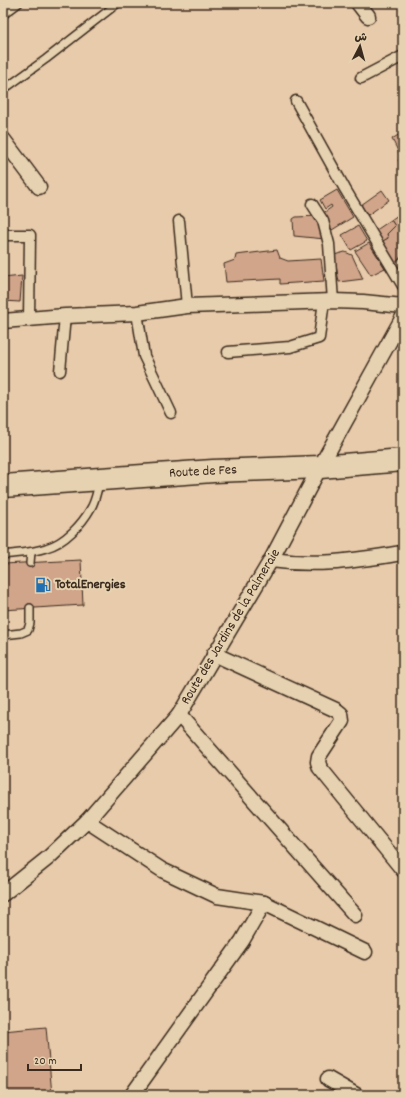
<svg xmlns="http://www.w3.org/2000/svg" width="406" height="1098" font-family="Dekko,'Playpen Sans Arabic',sans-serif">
	<rect width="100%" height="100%" fill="#e8cbab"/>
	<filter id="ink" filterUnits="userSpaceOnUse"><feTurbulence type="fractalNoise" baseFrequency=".025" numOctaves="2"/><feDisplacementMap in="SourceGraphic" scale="8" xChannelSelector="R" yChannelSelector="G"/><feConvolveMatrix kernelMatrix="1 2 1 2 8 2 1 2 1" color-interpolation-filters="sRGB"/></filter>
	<g filter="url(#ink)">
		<g fill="#d1a58a" stroke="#3b2a1e">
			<polygon points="403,132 403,153 400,155 392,139"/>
			<polygon points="403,158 403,166 398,160"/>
			<polygon points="337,190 353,217 332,230 322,214 332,207 331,205 325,209 320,200"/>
			<polygon points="382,190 389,200 368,215 361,205"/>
			<polygon points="402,212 403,213 403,254 395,264 381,242 388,238 387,234 395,226 391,220"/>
			<polygon points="318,216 325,239 294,236 293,219 296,217"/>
			<polygon points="391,220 395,226 387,234 388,238 381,242 375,231"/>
			<polygon points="358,226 367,241 351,250 342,235"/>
			<polygon points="369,243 385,268 371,275 355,251"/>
			<polygon points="277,250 280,258 288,261 321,259 324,281 280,284 280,279 226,282 224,264 235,260 236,255"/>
			<polygon points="345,252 352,255 363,279 339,282 334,255"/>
			<polygon points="22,276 20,302 3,301 3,278"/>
			<polygon points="81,560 83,605 3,610 3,564"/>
			<polygon points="46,1027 52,1095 3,1095 3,1031"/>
		</g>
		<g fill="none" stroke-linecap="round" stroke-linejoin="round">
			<defs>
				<g id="service">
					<polyline points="3,15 19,3"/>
					<polyline points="3,90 46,59 118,3"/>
					<path d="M3,555C17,553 32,553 46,548C65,543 82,524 91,508C96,500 97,489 100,481"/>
					<polyline points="30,563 31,552"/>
					<polyline points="3,635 21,633 28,630 30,623 30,608"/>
				</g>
				<g id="pedestrian">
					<polyline points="361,78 403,56"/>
					<polyline points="296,101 345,189 403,286"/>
					<polyline points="312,204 323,221 329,244 333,301"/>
					<polyline points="179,221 187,306"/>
					<polyline points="3,235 30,235 29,320"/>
					<polyline points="137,313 144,356 171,413"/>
					<polyline points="228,352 290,347 319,338 324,301"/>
					<polyline points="60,371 65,316"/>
				</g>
				<g id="minor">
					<polyline points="358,3 368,16"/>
					<polyline points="3,139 39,187"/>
					<polyline points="3,321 65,316 137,313 187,306 333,301 363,302 403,306"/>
					<path d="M271,560C320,567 356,560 403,553"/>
					<polyline points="214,654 336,710 341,714 342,721 319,756 318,762 320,768 403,870"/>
					<polyline points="179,715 355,915"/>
					<polyline points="87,821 162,870 217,896 264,903 365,952"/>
					<polyline points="3,894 48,858 87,821 179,715 271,560 320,467 403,317"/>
					<polyline points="328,1079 356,1095"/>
					<polyline points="132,1095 242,941 264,903"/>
				</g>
				<polyline id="primary" points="3,486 213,471 320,467 403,460"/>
			</defs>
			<use href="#service" stroke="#3b2a1e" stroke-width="10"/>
			<use href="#pedestrian" stroke="#3b2a1e" stroke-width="13"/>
			<use href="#minor" stroke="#3b2a1e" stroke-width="17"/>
			<use href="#primary" stroke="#3b2a1e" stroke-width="25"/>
			<use href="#service" stroke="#e6d2b0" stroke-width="7"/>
			<use href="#pedestrian" stroke="#e6d2b0" stroke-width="10"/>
			<use href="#minor" stroke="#e6d2b0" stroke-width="14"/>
			<use href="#primary" stroke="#e6d2b0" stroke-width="22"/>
		</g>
	</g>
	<defs>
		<symbol id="fuel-bare" viewBox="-9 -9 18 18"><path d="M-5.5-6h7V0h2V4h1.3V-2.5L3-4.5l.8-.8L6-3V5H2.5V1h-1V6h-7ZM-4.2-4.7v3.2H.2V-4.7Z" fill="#1f6fb2" stroke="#e6d2b0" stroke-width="2.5" paint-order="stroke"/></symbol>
	</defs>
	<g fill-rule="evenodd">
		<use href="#fuel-bare" x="32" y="574" width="22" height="22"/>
	</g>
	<g text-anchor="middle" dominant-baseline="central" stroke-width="4" stroke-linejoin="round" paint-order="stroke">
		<g font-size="14" fill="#3b2a1e" stroke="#e6d2b0">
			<text transform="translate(203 472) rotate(-3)">Route de Fes</text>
			<text transform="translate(231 627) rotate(-59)">Route des Jardins de la Palmeraie</text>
		</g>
		<g font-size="14" font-weight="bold" fill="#3b2a1e" stroke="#e6d2b0" text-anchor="start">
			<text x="55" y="585">TotalEnergies</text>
		</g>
	</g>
	<rect width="406" height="1098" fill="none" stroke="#e6d2b0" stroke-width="16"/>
	<rect x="8" y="8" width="390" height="1082" fill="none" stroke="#3b2a1e" stroke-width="1.5" filter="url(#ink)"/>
	<g transform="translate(360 46) rotate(6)" stroke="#e6d2b0" stroke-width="3" paint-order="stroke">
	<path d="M0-3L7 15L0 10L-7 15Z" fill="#3b2a1e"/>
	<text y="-6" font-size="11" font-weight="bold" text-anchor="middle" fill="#3b2a1e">ش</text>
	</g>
	<path d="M28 1064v6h53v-6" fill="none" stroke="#3b2a1e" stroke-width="2"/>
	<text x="34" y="1064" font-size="12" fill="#3b2a1e" stroke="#e6d2b0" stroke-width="3" paint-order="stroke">20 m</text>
</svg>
